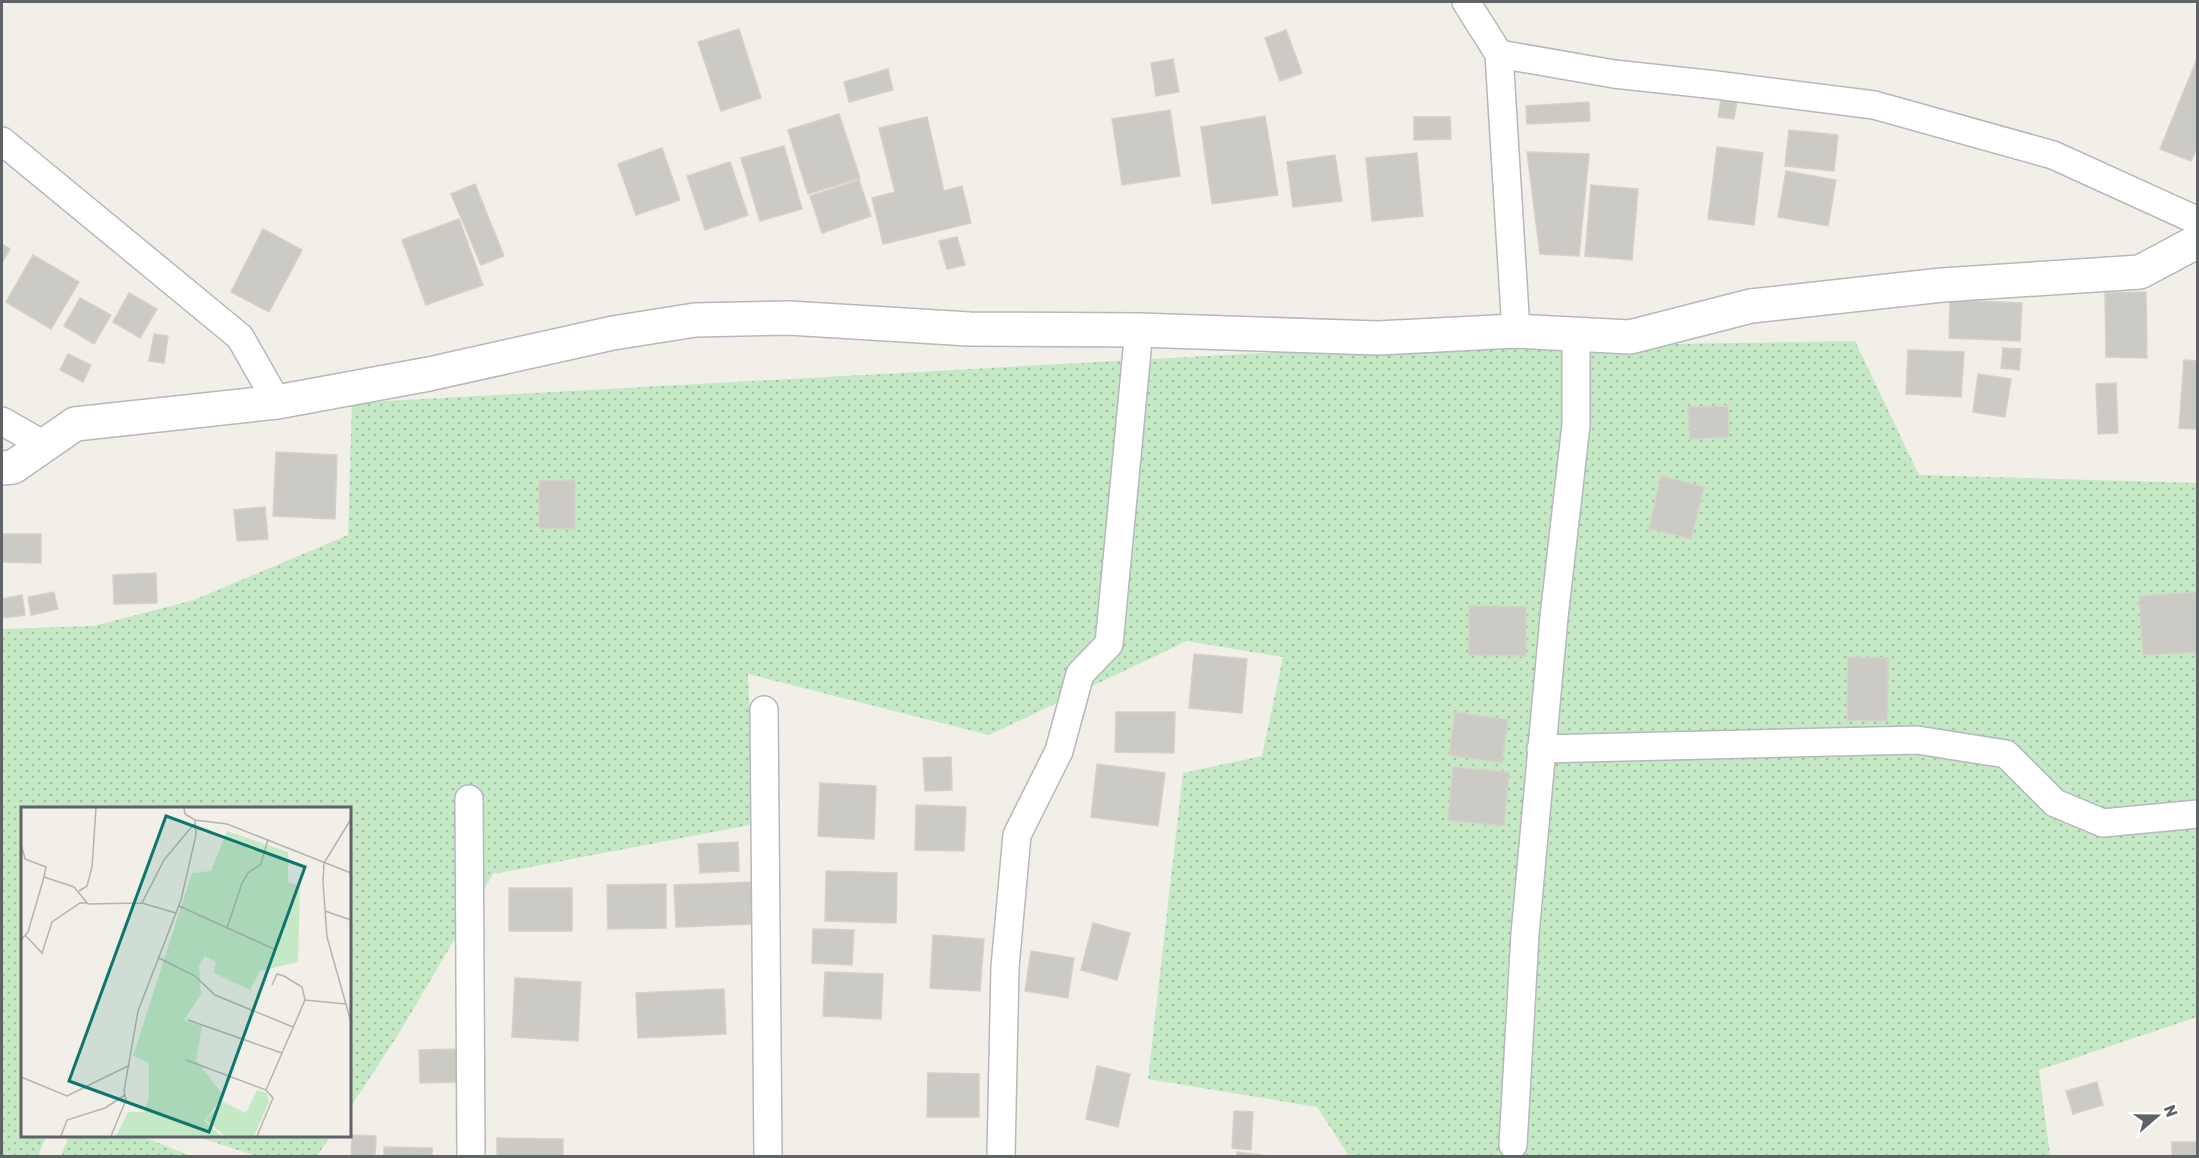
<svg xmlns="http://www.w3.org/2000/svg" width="2199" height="1158" font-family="Rubik,sans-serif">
	<defs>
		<pattern id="grass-dots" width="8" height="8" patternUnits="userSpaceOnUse" patternTransform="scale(1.5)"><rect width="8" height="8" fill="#c5e8c5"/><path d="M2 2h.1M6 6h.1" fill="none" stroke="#a3c0a4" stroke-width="1.8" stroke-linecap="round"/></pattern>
	</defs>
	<rect width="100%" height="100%" fill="#f1efe8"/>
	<g fill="url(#grass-dots)">
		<polygon points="1855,341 1919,475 2197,483 2197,1017 2039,1070 2050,1156 1349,1156 1317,1107 1148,1079 1183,773 1262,756 1283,657 1187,641 989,735 748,674 755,824 493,874 401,1030 350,1108 350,808 22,808 22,1136 46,1136 38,1156 2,1156 2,629 94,626 194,600 348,535 352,403 1316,350"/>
		<polygon points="69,1136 141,1136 191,1156 61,1156"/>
		<polygon points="195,1136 331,1136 317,1156 256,1156"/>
	</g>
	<g fill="#cccac5" stroke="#d6d1c6" stroke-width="1.5">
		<polygon points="739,29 761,98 721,111 698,42"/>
		<polygon points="1286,30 1302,73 1280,81 1265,38"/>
		<polygon points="1173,59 1179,92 1156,96 1151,63"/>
		<polygon points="2197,59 2198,145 2191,161 2160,149"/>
		<polygon points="888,69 893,90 849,102 844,82"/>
		<polygon points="1721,99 1737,101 1734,119 1718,117"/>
		<polygon points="1589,102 1590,121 1527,124 1526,106"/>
		<polygon points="1170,110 1180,176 1122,185 1112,119"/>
		<polygon points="839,114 860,178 808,194 788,130"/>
		<polygon points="1265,116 1278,195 1212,204 1201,127"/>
		<polygon points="927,117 944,191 962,186 971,223 883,244 872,198 895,192 879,128"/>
		<polygon points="1414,117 1450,117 1451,139 1414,140"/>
		<polygon points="1789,130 1838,135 1834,171 1785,166"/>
		<polygon points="784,146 802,209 760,221 741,158"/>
		<polygon points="1717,147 1763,153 1754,225 1708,219"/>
		<polygon points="662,148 680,200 636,215 618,164"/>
		<polygon points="1527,152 1589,154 1579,256 1540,254"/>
		<polygon points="1417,153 1423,216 1372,221 1366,158"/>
		<polygon points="1335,155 1342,201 1293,207 1287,162"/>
		<polygon points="730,162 748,215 705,230 687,176"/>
		<polygon points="1786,171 1836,180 1828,226 1778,217"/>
		<polygon points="859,180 871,216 822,233 810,196"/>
		<polygon points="475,184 504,256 481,265 451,194"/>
		<polygon points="1591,185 1638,189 1632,260 1585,256"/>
		<polygon points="459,219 483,285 426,305 402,240"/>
		<polygon points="263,229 302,250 269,312 231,292"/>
		<polygon points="957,237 965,265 947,269 939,241"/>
		<polygon points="2,244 10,249 2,263"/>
		<polygon points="33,255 79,282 51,329 6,302"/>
		<polygon points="2146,292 2147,358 2106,357 2105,293"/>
		<polygon points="129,293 157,309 140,338 113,322"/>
		<polygon points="80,298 111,315 94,344 64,326"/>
		<polygon points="1950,300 2022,303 2020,341 1949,338"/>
		<polygon points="154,334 168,336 164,363 149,361"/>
		<polygon points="2003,348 2021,349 2019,370 2001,368"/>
		<polygon points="1908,350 1964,352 1961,397 1906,394"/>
		<polygon points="68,354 91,365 83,382 60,370"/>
		<polygon points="2184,360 2198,361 2198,429 2179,428"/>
		<polygon points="1978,374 2011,379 2005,417 1973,412"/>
		<polygon points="2116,383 2118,433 2098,434 2096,384"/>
		<polygon points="1728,406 1729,437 1690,439 1688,407"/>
		<polygon points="276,452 337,455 335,519 273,516"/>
		<polygon points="1661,476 1704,487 1691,539 1649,528"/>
		<polygon points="575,480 575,529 539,528 539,481"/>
		<polygon points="265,507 268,539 237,541 234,510"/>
		<polygon points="2,534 41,534 41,563 2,562"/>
		<polygon points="156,573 157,603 114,604 113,575"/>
		<polygon points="54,592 58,609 31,615 28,597"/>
		<polygon points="2198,592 2198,652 2143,655 2139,596"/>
		<polygon points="22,595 25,615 4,618 2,599"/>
		<polygon points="1469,606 1526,607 1526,656 1469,655"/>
		<polygon points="1194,654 1247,659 1242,713 1189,708"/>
		<polygon points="1848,657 1888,658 1887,721 1847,720"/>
		<polygon points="1116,712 1175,712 1174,753 1115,752"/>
		<polygon points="1455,712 1508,720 1502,763 1449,755"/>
		<polygon points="951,757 952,790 925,791 923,758"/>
		<polygon points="1097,764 1165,773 1158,826 1091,817"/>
		<polygon points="1453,767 1509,772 1504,826 1448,820"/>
		<polygon points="820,783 876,786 874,839 818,836"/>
		<polygon points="916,805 966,807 964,851 915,850"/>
		<polygon points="738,842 739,871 700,873 698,844"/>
		<polygon points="826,871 897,873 896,923 825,921"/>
		<polygon points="753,882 754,924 676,927 674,885"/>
		<polygon points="666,884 666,928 608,929 607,885"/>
		<rect x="509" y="888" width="63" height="43"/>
		<polygon points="1093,923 1130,933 1117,980 1081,970"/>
		<polygon points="813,929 854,930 852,965 812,963"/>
		<polygon points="933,935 984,939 980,991 930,988"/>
		<polygon points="1031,951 1074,958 1068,998 1025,991"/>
		<polygon points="825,972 883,974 881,1019 823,1016"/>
		<polygon points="515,978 581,982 578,1041 512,1037"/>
		<polygon points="724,989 726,1034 638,1038 636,993"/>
		<polygon points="461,1049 462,1082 420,1083 419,1050"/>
		<polygon points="1097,1066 1130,1074 1118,1127 1086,1119"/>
		<polygon points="928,1073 979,1074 979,1117 927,1117"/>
		<polygon points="2097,1082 2103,1105 2073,1114 2066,1091"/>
		<polygon points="1234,1111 1253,1112 1251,1150 1232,1148"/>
		<polygon points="352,1135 376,1136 375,1156 351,1156"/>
		<polygon points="497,1138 563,1139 563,1156 497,1156"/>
		<rect x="2172" y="1142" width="26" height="14"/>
		<polygon points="384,1147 432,1148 432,1156 384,1156"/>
		<polygon points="1237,1152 1268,1156 1237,1156"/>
	</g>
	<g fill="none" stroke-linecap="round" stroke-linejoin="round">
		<defs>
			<g id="minor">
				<polyline points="1466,2 1499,54 1516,331"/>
				<polyline points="1499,54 1614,74 1716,85 1874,105 2053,155 2198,221"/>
				<polyline points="2,141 240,337 277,402"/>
				<polyline points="2,421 44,445"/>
				<polyline points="764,710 768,1156"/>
				<polyline points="1541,749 1917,740 2006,754 2055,803 2103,823 2198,814"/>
				<polyline points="469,799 471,1156"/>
				<polyline points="1513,1145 1525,934 1554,617 1576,425 1576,334"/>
				<polyline points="1001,1156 1005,967 1017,835 1059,751 1080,674 1109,644 1139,330"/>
			</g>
			<polyline id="tertiary" points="2,468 13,467 75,424 277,402 429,374 613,333 695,320 789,318 969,329 1139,330 1378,338 1516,331 1630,337 1751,306 1942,285 2140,272 2198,241"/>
		</defs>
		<use href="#minor" stroke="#b5b8bc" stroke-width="30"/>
		<use href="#tertiary" stroke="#b5b8bc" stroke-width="36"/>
		<use href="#minor" stroke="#fff" stroke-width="27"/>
		<use href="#tertiary" stroke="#fff" stroke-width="33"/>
	</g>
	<g transform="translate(21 807)">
		<rect width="330" height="330" fill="#f1efe8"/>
		<path d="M206,24L267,45V75L279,79L277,155L239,164L229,183L193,166L195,155L184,149L178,159L180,187L163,213L181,219L175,253L203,289L183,314L200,329H95L107,305H123L128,290V256L112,249L171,66L190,64ZM236,283L246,286L248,295L233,329H204L185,313L202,295L225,306Z" fill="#c5e8c5"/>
		<path fill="none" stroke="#b3b3b1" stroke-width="1.5" d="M163,1L164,7L174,13L206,17L330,66M330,12L303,56L302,75L306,130L330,215M0,37L4,52L25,60L23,70L53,80L67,97L121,96L155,106M58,84L66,79L71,60L75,1M121,96L143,53L173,17M158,99L253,142M304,104L330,113M206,121L221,76L227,66L240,57L247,32M4,128L21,146L31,115L59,96H67M0,133L7,125L23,70M138,151L174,169L194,188L272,220M251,178L256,167L263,169L281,180L284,193M167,213L261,246M165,253L245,283M0,270L46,289L109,258M40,329L46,313L84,301L104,288M90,329L105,293L103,284L117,204L160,93L175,28L174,13M236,329L252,291L245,283L284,193L325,197"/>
		<path fill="#0f766e" fill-opacity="0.15" stroke="#0f766e" stroke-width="3" d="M145,9L284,60L188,325L48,274Z"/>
		<rect width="330" height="330" fill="none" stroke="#5f6368" stroke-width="3"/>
	</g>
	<rect width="2199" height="1158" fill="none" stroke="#5f6368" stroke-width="6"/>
	<g transform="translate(2157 1116) rotate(70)" stroke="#ffffff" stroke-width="4.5" paint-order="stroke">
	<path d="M0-4.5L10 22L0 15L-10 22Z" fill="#5f6368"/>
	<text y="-9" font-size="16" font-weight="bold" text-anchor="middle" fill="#5f6368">N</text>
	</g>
</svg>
